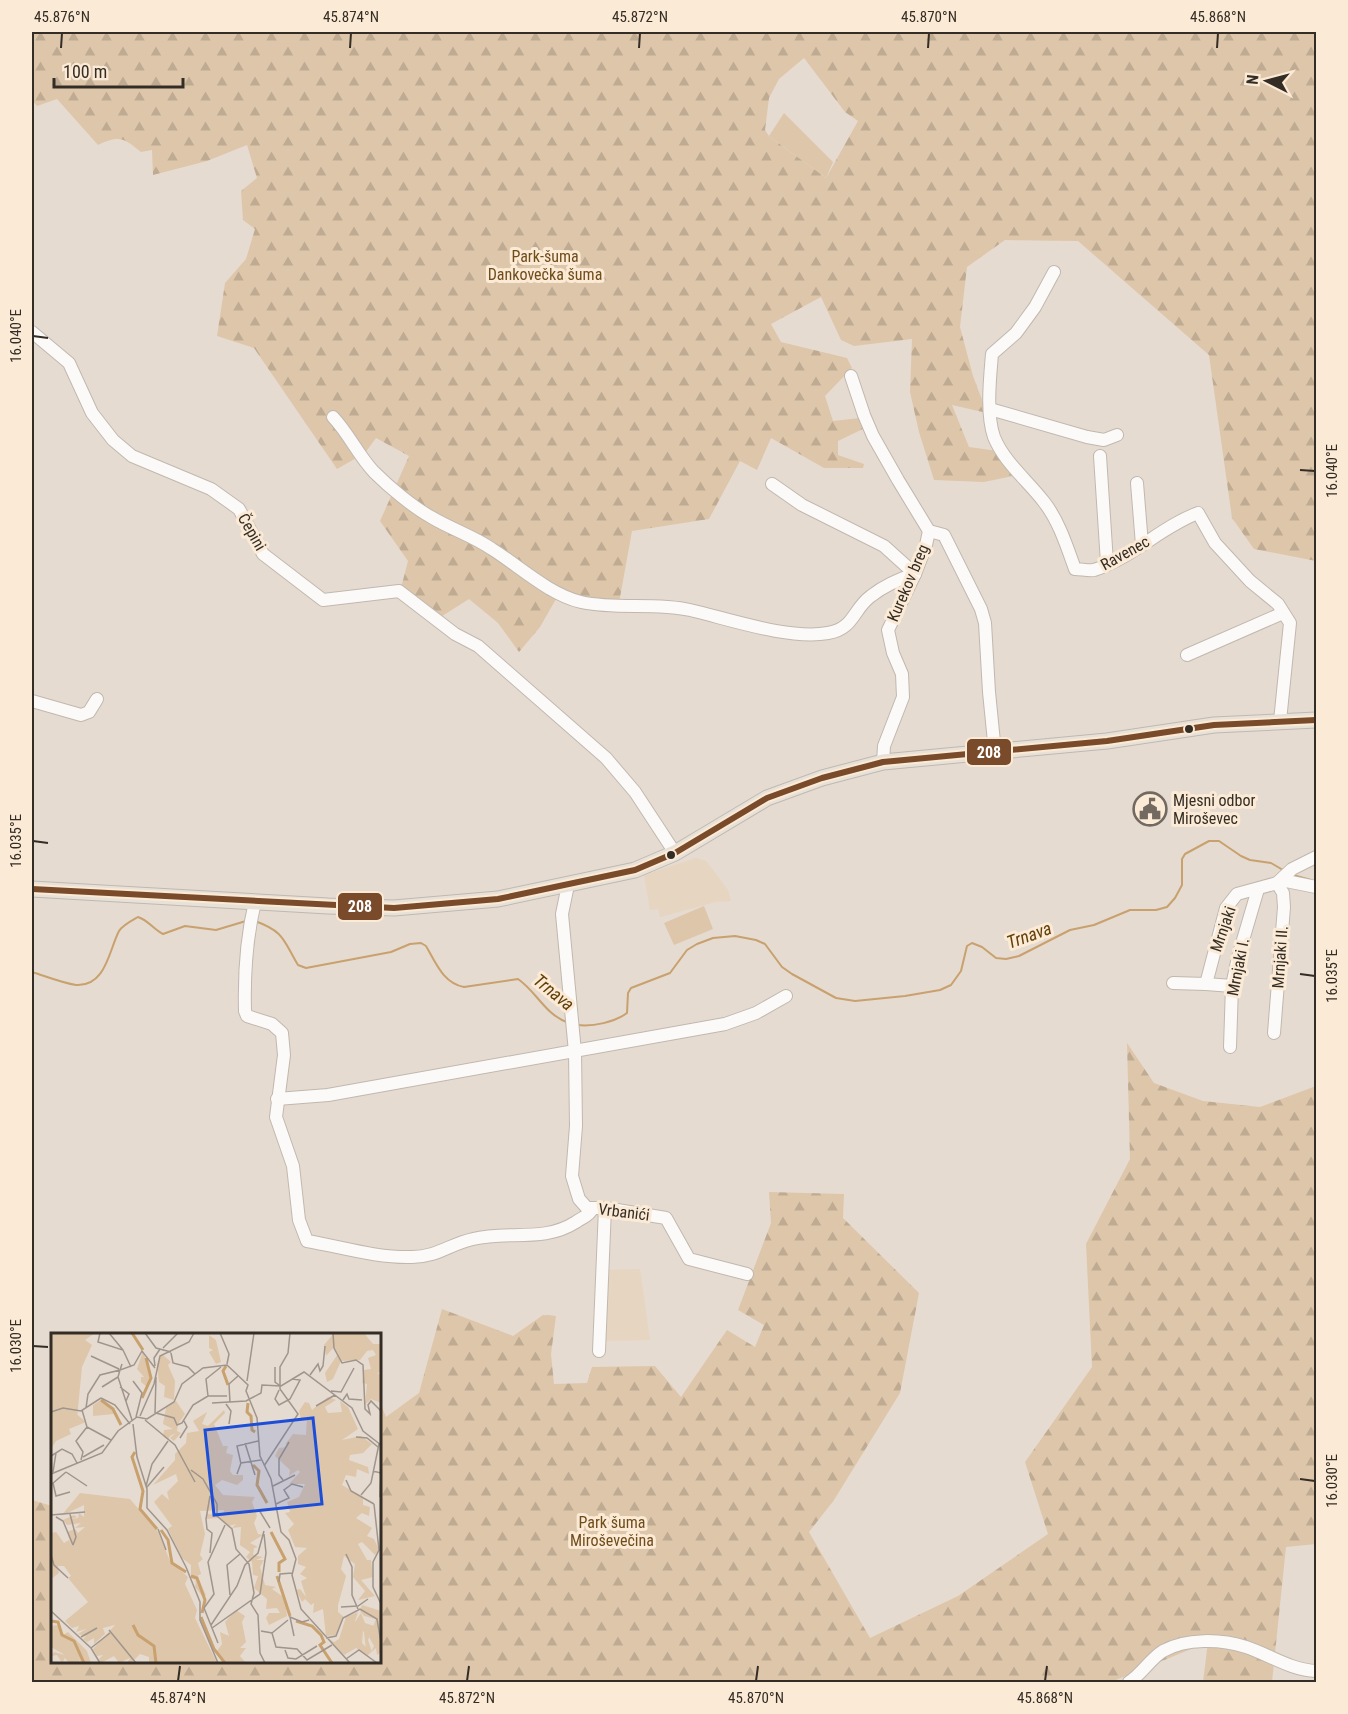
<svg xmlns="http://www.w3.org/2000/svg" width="1348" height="1714" font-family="'Roboto Condensed',sans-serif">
	<defs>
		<pattern id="forest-firs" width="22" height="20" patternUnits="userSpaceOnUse" patternTransform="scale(1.5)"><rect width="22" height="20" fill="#dec6aa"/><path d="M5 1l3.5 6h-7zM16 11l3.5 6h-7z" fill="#bfaa92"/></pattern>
	</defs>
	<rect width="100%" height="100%" fill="#e6dbd0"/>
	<g fill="#e6d5c1">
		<polygon points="696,858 706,861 728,890 731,901 716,902 660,917 658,909 650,910 644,875"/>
		<polygon points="640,1269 650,1340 603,1341 604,1270"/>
	</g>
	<g fill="#dec6aa">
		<polygon points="784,113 833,162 826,178 769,136"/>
		<polygon points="704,906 713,929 674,945 664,923"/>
	</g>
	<g fill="url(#forest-firs)" fill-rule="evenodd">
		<path d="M32,32H1316V561L1254,549L1232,518L1209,355L1078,241L1005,240L967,267L960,327L973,376L987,413L952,405L969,447L998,451L1018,475L984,482L934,480L919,432L910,392L912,339L854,346L841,340L821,297L771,324L781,342L847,358L852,368L825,396L833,421L860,418L867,427L838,441V455L864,464L863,468H824L771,438L757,470L740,461L709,519L632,531L619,603L560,592L540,627L519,652L498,623L469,599L439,618L401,588L408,561L380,521L409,456L376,438L365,453L337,469L254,348L217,336L225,283L246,259L255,229L243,220L241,191L257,178L247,145L207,161L153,175L152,150L141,152C123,138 120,135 98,145L57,99L37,106L32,100ZM804,58L845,112L858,121L826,178L769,136L765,130L769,98L779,79Z"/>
		<polygon points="1127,1043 1154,1083 1203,1101 1260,1107 1316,1086 1316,1544 1286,1547 1272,1682 1203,1682 1208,1642 1111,1682 32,1682 32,1500 52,1506 52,1662 380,1662 380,1402 386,1417 419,1393 442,1309 513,1336 543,1315 556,1316 551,1354 554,1384 587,1383 592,1367 655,1366 681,1397 727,1330 755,1347 764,1325 738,1310 771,1223 769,1192 844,1194 843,1218 919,1293 900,1393 834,1500 809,1532 870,1638 958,1596 1048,1534 1025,1462 1092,1367 1086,1244 1130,1159"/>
	</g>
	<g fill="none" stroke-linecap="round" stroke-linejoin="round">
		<g stroke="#c8a16e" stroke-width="2">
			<polyline points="1293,875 1311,880"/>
			<path d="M255,921C285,932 283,940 298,965L306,968L391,952L410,944L421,943L426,946C436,963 443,983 464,987L518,979C537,992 545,1015 569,1023"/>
			<path d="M32,972C45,976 62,983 76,985C106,987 109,950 119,931C123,925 131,921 138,917C148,920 153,929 163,934L185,926L216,930L246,921"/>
			<path d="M577,1025C593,1027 615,1022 627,1013L628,993L631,988L670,973L687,950L697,944L713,938L735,936L756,940L765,944L782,967L792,974L836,998L855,1001L905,996L940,990L951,985L961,971L967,946L972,943L982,947L996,958L1006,959L1019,956L1070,930L1094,925L1130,910H1156L1167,907L1175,898L1182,885V859L1185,854L1209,841H1219L1241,856L1250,860L1271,863L1283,870"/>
		</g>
		<defs>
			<g id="minor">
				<path d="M1054,272L1035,307L1016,333L992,354C990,378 986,414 994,437C1004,462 1028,481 1044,502C1059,521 1067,547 1075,569C1081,569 1089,571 1094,570C1132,558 1161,527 1198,513L1215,543L1250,581L1278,604L1290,623L1280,721"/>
				<polyline points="32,332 69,363 92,413 113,440 132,456 211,489 239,509 263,554 323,600 399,591 455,634 478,646 606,758 635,792 675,853"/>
				<polyline points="851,376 864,415 873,436 898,480 929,531"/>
				<polyline points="990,409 1087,437 1104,440 1117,435"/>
				<path d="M333,417C349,434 358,455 374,472C389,487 413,507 431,517C451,529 473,536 492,549C519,566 550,595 581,602C617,610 654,602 690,610C729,619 789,640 828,633C854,629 853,609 871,596C885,585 899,579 915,574"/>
				<polyline points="1100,456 1107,563"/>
				<polyline points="1137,483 1142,545"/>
				<polyline points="772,484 802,505 884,546 915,574"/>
				<polyline points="929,531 944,535 981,609 985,623 989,692 995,752"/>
				<polyline points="1187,655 1283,613"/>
				<polyline points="32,701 81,715 89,712 97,699"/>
				<polyline points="883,762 884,746 903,697 902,674 893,653 888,630 915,574 926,545 929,531"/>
				<polyline points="1281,880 1316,887"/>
				<polyline points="568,885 562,914 575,1052 576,1126 572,1176 579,1199 587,1208 605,1208 666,1218 689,1259 747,1274"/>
				<path d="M255,902C246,939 244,973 245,1011L247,1016L272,1024L282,1033L284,1055L276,1117L293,1166L299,1220L307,1241C342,1247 376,1258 412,1257C437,1257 450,1244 473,1239C509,1230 543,1243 576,1222C583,1217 589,1216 593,1208"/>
				<polyline points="1173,983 1206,984 1226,908 1237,894 1277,883 1292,869 1316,857"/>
				<polyline points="1206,984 1232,986"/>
				<polyline points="1274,1033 1284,907 1283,893 1277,883"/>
				<polyline points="1230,1047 1232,986 1238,957 1258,889"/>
				<polyline points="277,1099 328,1095 725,1024 756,1013 786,996"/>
				<polyline points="599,1351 605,1208"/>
				<path d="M1129,1682C1142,1674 1150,1659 1163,1651C1186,1638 1221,1639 1246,1647C1270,1655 1291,1670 1316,1671"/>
			</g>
			<polyline id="major" points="32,889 328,906 394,908 498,899 635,870 675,853 767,798 822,778 883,762 1107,741 1214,725 1316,720"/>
		</defs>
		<use href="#minor" stroke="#c0b8af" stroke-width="14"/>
		<use href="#major" stroke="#beb9b3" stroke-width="17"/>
		<use href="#minor" stroke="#fbfaf8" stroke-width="12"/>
		<use href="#major" stroke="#e8e1d8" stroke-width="15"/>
		<defs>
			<polyline id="bus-1" points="32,889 394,908 498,899 635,870 675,853 767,798 822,778 883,762 1107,741 1214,725 1316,720"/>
		</defs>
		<use href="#bus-1" stroke="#fbead5" stroke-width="10"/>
		<use href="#bus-1" stroke="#7a4b2a" stroke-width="6"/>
	</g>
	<path fill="none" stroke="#342d25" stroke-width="2" d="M61,48L62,33M350,48L351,33M639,48L640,33M928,48L929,33M1217,48L1218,33M33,336L48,338M1300,470L1315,471M33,841L48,843M1300,974L1315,976M33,1346L48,1347M1300,1479L1315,1481M178,1681L180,1666M467,1681L469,1666M756,1681L758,1666M1045,1681L1047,1666"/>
	<defs>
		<symbol id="civic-ring" viewBox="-11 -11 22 22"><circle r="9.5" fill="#fbead5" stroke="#726a61" stroke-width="1.5"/><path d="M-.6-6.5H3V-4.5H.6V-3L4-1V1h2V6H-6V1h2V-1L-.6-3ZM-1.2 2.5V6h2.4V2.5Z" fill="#726a61"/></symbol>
	</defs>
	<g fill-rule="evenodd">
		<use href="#civic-ring" x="1131" y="790" width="38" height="38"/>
	</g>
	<g fill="#342d25" stroke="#fbead5" stroke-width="2">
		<circle cx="1189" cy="729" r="5"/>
		<circle cx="671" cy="855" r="5"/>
	</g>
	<g text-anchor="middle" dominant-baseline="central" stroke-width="6" stroke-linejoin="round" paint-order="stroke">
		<g font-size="16" fill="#704c1a" stroke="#fbead5">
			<text x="545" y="256">Park-šuma<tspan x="545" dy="18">Dankovečka šuma</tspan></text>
			<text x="612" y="1522">Park šuma<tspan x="612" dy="18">Miroševečina</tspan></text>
		</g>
		<g font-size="16" fill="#342d25" stroke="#fbead5">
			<text transform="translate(252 532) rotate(60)">Čepini</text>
			<text transform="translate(1125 553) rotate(-29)">Ravenec</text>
			<text transform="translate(908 583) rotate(-67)">Kurekov breg</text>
			<text transform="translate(1223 929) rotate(-71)">Mrnjaki</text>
			<text transform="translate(1280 957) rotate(-86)">Mrnjaki II.</text>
			<text transform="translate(1238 967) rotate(-79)">Mrnjaki I.</text>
			<text transform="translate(624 1212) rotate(7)">Vrbanići</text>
		</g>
		<g font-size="16" fill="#342d25" stroke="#fbead5" text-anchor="start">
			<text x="1173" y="800">Mjesni odbor<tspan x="1173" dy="18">Miroševec</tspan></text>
		</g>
		<g font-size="18" font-style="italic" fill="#634009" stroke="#fbead5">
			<text transform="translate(1029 935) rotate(-20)">Trnava</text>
			<text transform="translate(554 992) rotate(39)">Trnava</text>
		</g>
	</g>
	<g transform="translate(51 1333)">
		<rect width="330" height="330" fill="#e6dbd0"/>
		<path d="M92,18L100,45L96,57L92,63L96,54L90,49V44H93L86,36ZM310,280L314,290L323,293L317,307L321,319L315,317L313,299L304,289ZM17,299L36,318L40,330H30L12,302Z" fill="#dec6aa"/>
		<path d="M283,0H313L322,11H330V39L326,40L330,42V70L320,66L314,72L316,51L311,50L313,37L320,36L317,25L325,22L322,17L316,18L309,27L290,28L282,46L276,49L274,40L287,21L283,14L275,23L273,12ZM158,2L165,7L170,29L165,31L158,19L162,17L158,15ZM111,21L120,29L117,32L124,48L123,67L113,64L114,53L108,49L106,31ZM277,64L285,67L274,74L277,80L291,79L289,68L297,74L307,96L291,107L310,103L321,111L312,120L299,122L298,127L317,134L318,141L306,136L305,144L295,142L291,152L312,164V172L319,174L318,183L311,180L305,185L321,195L316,203L323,206L328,217L324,222L311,209L307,211L316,227H320L322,244L310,247L324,263L307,267L314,258L302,244L304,231L293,223L290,236L295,243L287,272V279L293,284L285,302L275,303L272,276L262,280L263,270L260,272L254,266L251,269L245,257L249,256L255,264L250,248L256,245L249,241L255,234L247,231V223L256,215L244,214L237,197L243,191L234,180L239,179L236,169L248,164L254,151H238L249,139L247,137L238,143L239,137L224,123L228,115L236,114L235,110L242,101L255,102L256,84L250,86L248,78L254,69L258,70L261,77ZM50,67L61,76L63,81L42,83V72ZM125,68L134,81L127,91L126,98L130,100L123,108L119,105L125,100L119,103L117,107L112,103L113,97L122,96L112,91L115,75ZM173,77L174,80L163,91L172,113H177L175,120L182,122L179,138L182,142H192V147L186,152L171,147L164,152L172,162L204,164L201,169L206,183L203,190L207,201L212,202L199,210L207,214L203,215L202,222L212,224L205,227H213L209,234L214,252L225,254L221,256L231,263L235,275L236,283L218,292L215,285L218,280H229L226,275L215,276L216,266L203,255L207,243L202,242L201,229L195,224L199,219L189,212L190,194L181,195L185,191L178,193L167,185L155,186L156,181L172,182L173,177L149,178L154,201L149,222L152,226L147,230L150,241L146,243L155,262L152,264L144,254L145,248L142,250L145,247L140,245V232L131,225L117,196L121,193L103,169L111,161L118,167L116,159L127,148L125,141L102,152L124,127V121L135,110L136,100L148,98L142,88L156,79L151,91L157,93ZM23,79L35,89L18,96L20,101L5,108L0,116V81ZM29,160L79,166L107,199L119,228L137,244L134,251L146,277L144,285L166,330H98V324L89,321L80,330H76L79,325L68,330L63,323L50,330L48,326L52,322L46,323L42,316L64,292L52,295L54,301L43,311V305L36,309L32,306L35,303L27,301L35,296L25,299L28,293L21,295L14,288L37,269L17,245L20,243L13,233H7L8,240L0,246V200L5,199L13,210L18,207L21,215L16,199L24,196L27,200L34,194L24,195L30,190L16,192L12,187L23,182L26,184L20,186L27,185L28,180L33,184V172L10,183ZM311,272L330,278V319L326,322L325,315L316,323L305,315L293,322L276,305L283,309L288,306L295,284L307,279L304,288L312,297L311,310L320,319L323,313L318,304L325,286L313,283L309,278ZM185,277L194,283L191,289L195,309L189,315H195L189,323L195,330H176L166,318L171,311L169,299L178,303L174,289ZM6,292L23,315L29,330H18L14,325L11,330L6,322L0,323L3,319L14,322L0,314V293Z" fill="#dec6aa"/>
		<path d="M0,0H44L34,7L41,12L31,34L26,85L0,107Z" fill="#dec6aa"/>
		<path fill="none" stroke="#c8a16e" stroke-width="3" d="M81,0L92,17M175,33L172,38L177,52M91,65L100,45L95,25M50,67L62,76L70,92M197,70L196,79L200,83L201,97L204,99M84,119L81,124L92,158L89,176L106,196M202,132L208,138L206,152L216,170M110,197L117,207L121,230L135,239M220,199L234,226L228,230V239M140,243L146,245L154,267L151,280M226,243L239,283M150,284L163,316L174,330M0,288L7,289L11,302L23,308L33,330M245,288L261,293L270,302L273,309L269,312L281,330M82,292L87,302L103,313L105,330"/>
		<path fill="none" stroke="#9f958c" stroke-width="1.5" d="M49,0L47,9L72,17L80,34M58,0L72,17M94,0L105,15L120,19M169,0L178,21L176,31M282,0L283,15L291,30L305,27L312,32L314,76L319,81L317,72L320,68L330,78M112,15L127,0M120,20L122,30L137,34L144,41M40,23L68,36M104,33L103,25L109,16M224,34V49L228,52M259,42L267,31L269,38L272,33L274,13M67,44L69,37L83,32L91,18L104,35M67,44L81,87M82,48L91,60L85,84M196,48L203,0M51,54L67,44M69,54L78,61L75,68M228,57L224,66L228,72L239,66L249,47L241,46M280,58L290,59L303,35M157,63H176M50,65L64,72L79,91M292,67L296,61L298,66L311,67M161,70L195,68L210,60L211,52L230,53L253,39L301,75L312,98L330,112M179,70L178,51L187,43M175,71L180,78L178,91M265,73L284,62M35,75L37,61L49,42L69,37L71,31M0,79L12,75L30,78L50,65M104,80L105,44M105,80L123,85L126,92L131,90L142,72L157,63L155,46L170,34M89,83L103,51L109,23L138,9L143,0M94,87L124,112L144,149M82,91L86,124L96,156V175L116,197L135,234L149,269V287L167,330M36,94L60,107M305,104L316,105L327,114M129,105L136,94L133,88M194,110L204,142M0,123L11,116L21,121L26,130M32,124L53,112M30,127L32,119L25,108L36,94L31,77M190,131L186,113L207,108M213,133L247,81L229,56V34L237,20L239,0M140,137L152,146L166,171V183L181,196L185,216L198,231L203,260L200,271L207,282L209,320L214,330M322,138L330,140L329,164M2,139L5,120M15,139L36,153M0,141L51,120L67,98L86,84L96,86L123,69L131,51L152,35L176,32L197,52L195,58L206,85L209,123L220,146L230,199L238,207L245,226L241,242L250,276L299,330M186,141L190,130L210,127M232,147L228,142V126L238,109M295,147L300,158L323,171M2,150L5,163L19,159M1,151L15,139M95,153L101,131L117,108M222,153L244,142M96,154L113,134M310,162L320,150L328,111M225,171L238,165L233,157L241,151L252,154M323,171L328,217L322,229V254L330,271M208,177L219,195M19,181L25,204L22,212M0,182L34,179M5,184L12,188L22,212M107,196L115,217M159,220L161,200L156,196L155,186L159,163M295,221L301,234V262L307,276M0,222L3,232L17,245M228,249L229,241L241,240M179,262L176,232L189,221M290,274L307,273L317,266M153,275L163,261L157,229L174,192M153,275L167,310M0,278L40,315L49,330M160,292L186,253L194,232L207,220L213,198M161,295L209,261L215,220L213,201M58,297L85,330M210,298L221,300L225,314L246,316L256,327L281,312M221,300L237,287M243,303L239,284L251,289L258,287M30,304L46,295M275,305L285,303L292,285L309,276L326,286L330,309M40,315L59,300M234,317L237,325L245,326L266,313M295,326L308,317L326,330"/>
		<path fill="#1d4ed8" fill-opacity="0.15" stroke="#1d4ed8" stroke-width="3" d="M262,85L271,171L163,182L154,97Z"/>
		<rect width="330" height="330" fill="none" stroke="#342d25" stroke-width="3"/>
	</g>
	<g stroke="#fbead5" stroke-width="2">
		<rect x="966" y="738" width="46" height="28" rx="6" fill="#7a4b2a"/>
		<rect x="337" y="892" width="46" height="29" rx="6" fill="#7a4b2a"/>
	</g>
	<g font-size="16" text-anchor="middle" font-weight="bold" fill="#fff">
		<text x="989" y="758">208</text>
		<text x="360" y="912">208</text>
	</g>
	<rect width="1348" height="1714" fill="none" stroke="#fbead5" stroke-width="66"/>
	<g transform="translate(1267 81) rotate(276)" stroke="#fbead5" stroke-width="4.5" paint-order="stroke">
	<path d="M0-4.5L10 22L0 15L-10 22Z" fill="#342d25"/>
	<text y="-9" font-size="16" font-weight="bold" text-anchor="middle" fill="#342d25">N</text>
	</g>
	<path d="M54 78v9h129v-9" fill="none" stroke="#342d25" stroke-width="3"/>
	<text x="63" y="78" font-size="18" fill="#342d25" stroke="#fbead5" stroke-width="4.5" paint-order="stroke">100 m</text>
	<rect x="33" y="33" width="1282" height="1648" fill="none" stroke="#342d25" stroke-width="2"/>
	<g font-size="15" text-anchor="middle" fill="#342d25">
		<text x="62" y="22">45.876°N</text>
		<text x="351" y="22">45.874°N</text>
		<text x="640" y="22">45.872°N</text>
		<text x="929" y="22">45.870°N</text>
		<text x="1218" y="22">45.868°N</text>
		<text transform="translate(16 336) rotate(-90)" y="5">16.040°E</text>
		<text transform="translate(1332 471) rotate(-90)" y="5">16.040°E</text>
		<text transform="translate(16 841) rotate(-90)" y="5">16.035°E</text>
		<text transform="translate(1332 976) rotate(-90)" y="5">16.035°E</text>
		<text transform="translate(16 1346) rotate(-90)" y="5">16.030°E</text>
		<text transform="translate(1332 1481) rotate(-90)" y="5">16.030°E</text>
		<text x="178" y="1703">45.874°N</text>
		<text x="467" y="1703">45.872°N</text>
		<text x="756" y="1703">45.870°N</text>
		<text x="1045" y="1703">45.868°N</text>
	</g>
</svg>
